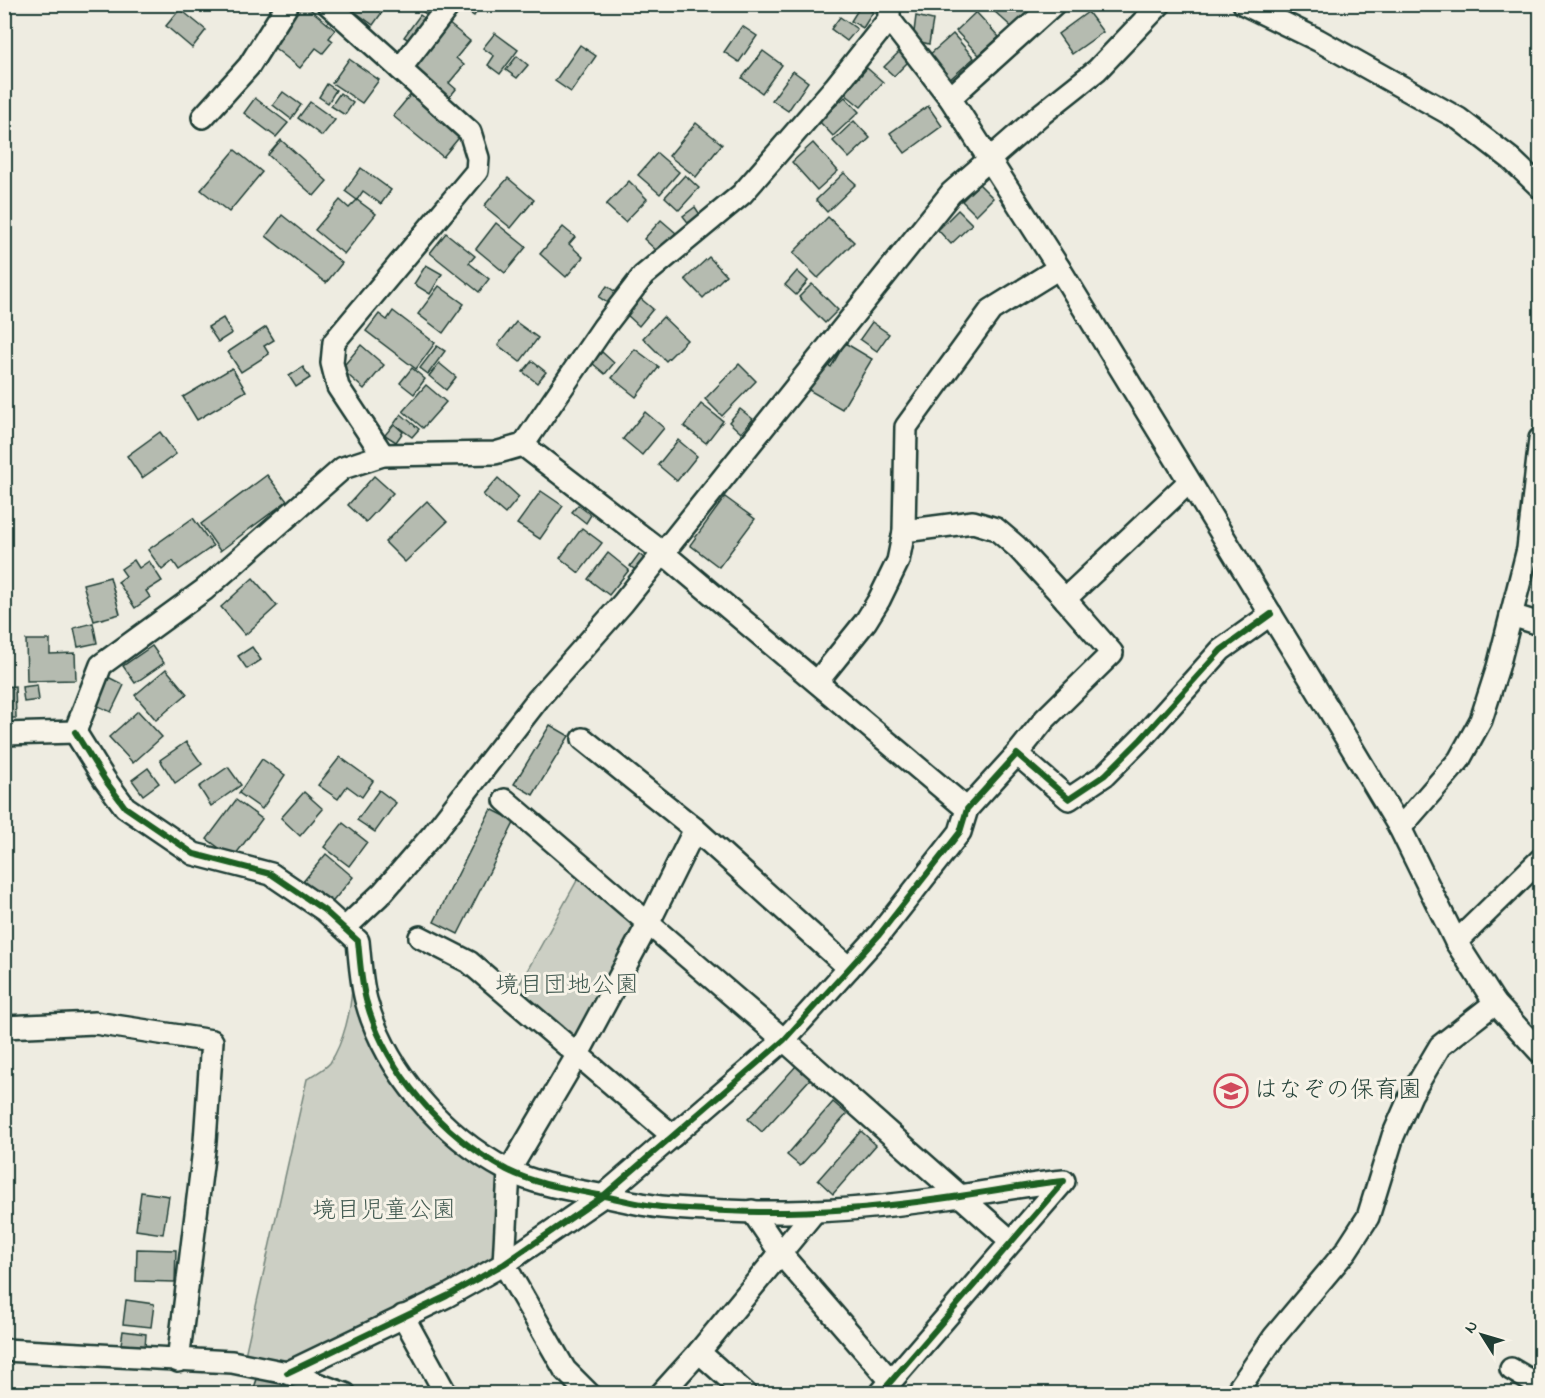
<svg xmlns="http://www.w3.org/2000/svg" width="1545" height="1398" font-family="'Indie Flower','Klee One',sans-serif">
	<rect width="100%" height="100%" fill="#eeece1"/>
	<filter id="ink" filterUnits="userSpaceOnUse"><feTurbulence type="fractalNoise" baseFrequency=".0167" numOctaves="2"/><feDisplacementMap in="SourceGraphic" scale="12" xChannelSelector="R" yChannelSelector="G"/><feConvolveMatrix kernelMatrix="1 2 1 2 8 2 1 2 1" color-interpolation-filters="sRGB"/></filter>
	<g filter="url(#ink)">
		<g fill="#cccfc4" stroke="#76867c" stroke-width="1.5">
			<polygon points="584,868 648,924 578,1054 512,998"/>
			<path d="M364,984L417,1096L509,1171L504,1264L287,1373L243,1364L307,1079C314,1075 325,1069 330,1063C344,1041 351,1011 352,986Z"/>
		</g>
		<g fill="#b5bbb0" stroke="#1f3d34" stroke-width="1.5">
			<polygon points="298,4 304,4 335,30 329,38 333,41 323,53 316,48 300,68 272,46 291,22 286,18"/>
			<polygon points="352,4 388,4 373,25 350,8"/>
			<polygon points="411,4 440,4 432,18"/>
			<polygon points="466,4 474,4 479,8 474,16 463,9"/>
			<polygon points="1001,4 1025,4 1033,12 1016,31 994,11"/>
			<polygon points="861,5 873,12 863,28 851,21"/>
			<polygon points="180,9 206,30 192,48 166,26"/>
			<polygon points="976,12 999,37 979,55 956,31"/>
			<polygon points="1088,12 1103,32 1072,54 1058,34"/>
			<polygon points="420,15 429,22 414,43 404,37"/>
			<polygon points="916,16 933,20 929,44 913,40"/>
			<polygon points="840,17 857,29 847,41 831,29"/>
			<polygon points="448,23 470,41 456,58 464,65 449,83 456,89 444,104 417,81 422,74 412,66"/>
			<polygon points="742,26 757,36 739,62 724,52"/>
			<polygon points="495,33 518,50 500,74 488,65 494,56 483,48"/>
			<polygon points="953,34 974,58 948,81 928,56"/>
			<polygon points="580,45 596,56 571,92 555,81"/>
			<polygon points="763,51 782,65 762,93 742,78"/>
			<polygon points="900,51 909,61 894,76 884,67"/>
			<polygon points="517,56 528,65 517,78 506,70"/>
			<polygon points="349,59 379,80 362,103 332,83"/>
			<polygon points="867,68 883,82 861,107 845,94"/>
			<polygon points="793,71 808,82 788,111 772,100"/>
			<polygon points="327,84 336,90 328,103 319,97"/>
			<polygon points="283,92 301,105 291,119 273,105"/>
			<polygon points="340,93 353,103 345,115 331,106"/>
			<polygon points="412,93 462,134 443,157 393,116"/>
			<polygon points="845,97 859,112 833,136 819,121"/>
			<polygon points="255,98 288,123 276,137 244,113"/>
			<polygon points="310,102 335,120 322,136 298,118"/>
			<polygon points="928,106 942,126 905,153 890,133"/>
			<polygon points="854,121 870,138 849,158 833,141"/>
			<polygon points="696,123 722,144 696,177 669,156"/>
			<polygon points="281,140 327,181 314,196 268,155"/>
			<polygon points="813,143 838,171 817,190 792,162"/>
			<polygon points="235,150 262,172 229,212 201,190"/>
			<polygon points="657,153 679,172 660,194 638,175"/>
			<polygon points="361,168 391,190 381,204 363,191 357,200 345,191"/>
			<polygon points="844,173 856,184 827,212 816,200"/>
			<polygon points="685,175 699,188 679,210 665,197"/>
			<polygon points="508,178 534,200 511,228 484,206"/>
			<polygon points="629,181 647,199 625,222 606,205"/>
			<polygon points="979,184 993,198 976,215 962,201"/>
			<polygon points="340,200 349,208 357,200 376,214 344,254 315,230"/>
			<polygon points="695,207 701,216 690,225 683,216"/>
			<polygon points="958,210 972,224 951,244 938,230"/>
			<polygon points="282,215 342,263 326,283 266,236"/>
			<polygon points="828,217 854,242 818,278 793,253"/>
			<polygon points="661,220 676,233 658,252 644,239"/>
			<polygon points="496,223 526,247 505,273 476,249"/>
			<polygon points="563,227 575,237 569,244 583,257 566,277 540,254"/>
			<polygon points="446,233 475,256 469,263 489,279 479,292 430,253"/>
			<polygon points="709,257 726,275 703,298 685,279"/>
			<polygon points="426,265 442,274 430,294 414,284"/>
			<polygon points="797,271 808,281 796,295 785,285"/>
			<polygon points="812,284 838,310 825,323 799,297"/>
			<polygon points="439,286 464,304 443,333 418,314"/>
			<polygon points="607,286 617,293 609,304 599,297"/>
			<polygon points="640,298 653,309 639,326 626,314"/>
			<polygon points="393,311 435,343 416,369 366,331 379,314 387,320"/>
			<polygon points="663,317 687,340 666,361 643,338"/>
			<polygon points="223,318 232,333 218,342 208,327"/>
			<polygon points="516,322 538,338 520,362 498,345"/>
			<polygon points="872,322 889,334 877,351 860,339"/>
			<polygon points="266,327 274,340 264,346 269,354 241,372 228,352"/>
			<polygon points="845,343 872,359 842,409 807,389 822,362 831,367"/>
			<polygon points="361,345 384,365 364,389 341,369"/>
			<polygon points="437,346 445,351 428,374 420,368"/>
			<polygon points="635,349 659,367 636,397 612,378"/>
			<polygon points="602,352 614,363 605,374 592,363"/>
			<polygon points="532,361 546,372 537,383 523,372"/>
			<polygon points="439,363 456,377 446,390 429,376"/>
			<polygon points="739,364 756,381 722,416 705,399"/>
			<polygon points="303,367 310,378 296,387 289,376"/>
			<polygon points="232,368 246,391 197,420 183,397"/>
			<polygon points="412,368 425,379 414,394 400,383"/>
			<polygon points="426,385 446,402 423,428 403,411"/>
			<polygon points="701,404 723,421 706,443 684,426"/>
			<polygon points="740,409 753,419 741,433 729,422"/>
			<polygon points="645,412 664,428 642,455 623,439"/>
			<polygon points="401,414 419,429 412,437 394,424"/>
			<polygon points="394,424 403,432 396,442 385,435"/>
			<polygon points="160,432 176,454 142,478 127,456"/>
			<polygon points="678,440 697,456 677,481 658,465"/>
			<polygon points="267,475 287,501 220,551 201,524"/>
			<polygon points="374,476 393,493 366,522 348,505"/>
			<polygon points="498,478 519,497 505,514 483,495"/>
			<polygon points="541,491 563,506 540,539 517,524"/>
			<polygon points="725,497 755,519 719,567 690,545"/>
			<polygon points="427,501 447,522 405,562 385,542"/>
			<polygon points="578,505 591,515 586,523 572,512"/>
			<polygon points="193,518 213,546 179,570 173,561 162,570 148,550"/>
			<polygon points="582,528 602,543 579,573 560,558"/>
			<polygon points="608,553 629,570 609,595 588,579"/>
			<polygon points="639,554 646,560 637,571 630,566"/>
			<polygon points="134,560 139,568 149,561 162,581 146,591 150,597 135,608 118,582 126,576 121,569"/>
			<polygon points="110,577 120,614 94,621 83,584"/>
			<polygon points="253,578 277,606 245,635 221,607"/>
			<polygon points="93,623 97,643 78,647 74,628"/>
			<polygon points="26,640 50,640 50,654 75,653 76,680 27,681"/>
			<polygon points="152,646 164,663 135,683 123,666"/>
			<polygon points="252,647 261,660 247,669 238,656"/>
			<polygon points="166,669 187,694 156,720 135,695"/>
			<polygon points="108,677 124,685 111,712 94,704"/>
			<polygon points="37,685 39,700 24,702 22,687"/>
			<polygon points="15,686 16,718 4,718 4,687"/>
			<polygon points="138,711 162,737 133,763 109,737"/>
			<polygon points="550,725 569,736 533,795 514,784"/>
			<polygon points="186,742 202,764 175,783 160,760"/>
			<polygon points="340,757 373,781 362,797 347,786 338,799 318,785"/>
			<polygon points="262,759 285,775 262,809 239,793"/>
			<polygon points="228,767 241,785 211,806 199,787"/>
			<polygon points="148,768 159,783 143,795 132,780"/>
			<polygon points="379,790 396,803 375,832 357,820"/>
			<polygon points="304,792 323,809 300,836 281,818"/>
			<polygon points="236,800 262,819 233,858 207,839"/>
			<polygon points="491,809 515,821 458,934 434,922"/>
			<polygon points="343,823 367,842 349,866 324,847"/>
			<polygon points="326,854 353,877 329,906 302,883"/>
			<polygon points="796,1066 810,1079 762,1132 748,1119"/>
			<polygon points="833,1102 847,1114 800,1166 787,1155"/>
			<polygon points="861,1131 876,1145 833,1194 818,1180"/>
			<polygon points="141,1192 169,1196 163,1234 136,1230"/>
			<polygon points="137,1249 176,1250 175,1282 136,1281"/>
			<polygon points="126,1300 154,1304 151,1327 123,1324"/>
			<polygon points="123,1331 146,1334 145,1347 121,1344"/>
			<polygon points="258,1376 283,1384 279,1394 252,1394"/>
			<polygon points="301,1386 314,1394 298,1394"/>
		</g>
		<g fill="none" stroke-linecap="round" stroke-linejoin="round">
			<defs>
				<g id="minor">
					<polyline points="328,4 470,132 478,158 477,171 334,342 332,363 338,387 383,455"/>
					<polyline points="1244,4 1318,40 1459,119 1511,159 1540,187"/>
					<polyline points="889,19 950,98 1059,268 1316,688 1400,828 1456,942 1495,1003 1540,1052"/>
					<polyline points="400,69 450,4"/>
					<polyline points="950,98 1054,4"/>
					<polyline points="203,117 249,66 288,4"/>
					<polyline points="523,445 662,552 967,809"/>
					<polyline points="904,531 973,522 996,529 1017,547 1065,599 1112,653 1045,719 1017,754"/>
					<polyline points="1065,599 1189,482"/>
					<polyline points="1511,615 1540,624"/>
					<polyline points="817,682 866,621 879,600 898,561 904,531 906,427 991,310 1059,268"/>
					<path d="M75,732L105,780L125,807L194,854L271,874L324,910L358,941C360,960 361,981 366,1000C385,1071 443,1136 507,1170C535,1184 568,1189 599,1195C619,1199 641,1205 661,1207C712,1211 765,1214 816,1211C864,1209 913,1203 960,1196C995,1191 1029,1184 1064,1181L880,1394"/>
					<polyline points="75,732 101,665 204,590 343,468 383,455 495,453 523,445 603,328 643,276 742,194 835,87 889,19 889,5"/>
					<polyline points="4,734 75,732"/>
					<polyline points="583,739 695,829 648,924 578,1054 509,1171 504,1264 565,1370 589,1394"/>
					<polyline points="505,800 784,1040 1011,1241"/>
					<polyline points="1400,828 1459,760 1481,720 1498,667 1528,549 1540,439"/>
					<polyline points="695,829 849,968"/>
					<polyline points="345,928 383,892 434,833 538,699 623,603 951,193 1039,116 1097,70 1160,4"/>
					<polyline points="420,937 469,962 673,1136"/>
					<polyline points="1456,942 1540,860"/>
					<polyline points="4,1027 95,1023 212,1041 205,1141 178,1361"/>
					<polyline points="752,1211 781,1254 891,1381"/>
					<polyline points="403,1316 446,1394"/>
					<polyline points="4,1350 232,1362 287,1373 345,1394"/>
					<polyline points="699,1352 746,1394"/>
					<polyline points="1511,1369 1528,1379 1540,1380"/>
					<polyline points="287,1373 447,1296 504,1264 603,1196 784,1040 879,935 960,832 967,809 1017,754 1069,799 1105,775 1141,739 1221,650 1271,614"/>
					<polyline points="661,1394 699,1352 815,1211"/>
					<polyline points="1235,1394 1274,1337 1346,1251 1368,1217 1393,1136 1411,1095 1440,1046 1495,1003"/>
				</g>
			</defs>
			<use href="#minor" stroke="#1f3d34" stroke-width="26"/>
			<use href="#minor" stroke="#f7f3e8" stroke-width="21"/>
			<defs>
				<g id="cycleway">
					<path d="M75,732L105,780L125,807L194,854L271,874L324,910L358,941C360,960 361,981 366,1000C385,1071 443,1136 507,1170C535,1184 568,1189 599,1195C619,1199 641,1205 661,1207C712,1211 765,1214 816,1211C864,1209 913,1203 960,1196C995,1191 1029,1184 1064,1181L880,1394"/>
					<polyline points="287,1373 447,1296 504,1264 603,1196 784,1040 879,935 960,832 967,809 1017,754 1069,799 1105,775 1141,739 1221,650 1271,614"/>
				</g>
			</defs>
			<use href="#cycleway" stroke="#f7f3e8" stroke-width="10"/>
			<use href="#cycleway" stroke="#1b5e20" stroke-width="6"/>
		</g>
	</g>
	<defs>
		<symbol id="school-ring" viewBox="-11 -11 22 22"><circle r="9.5" fill="#f7f3e8" stroke="#d1495b" stroke-width="1.5"/><path d="M0-5L7-2L0 1L-7-2ZM-4 1L0 2.5L4 1V4Q0 6-4 4Z" fill="#d1495b"/></symbol>
	</defs>
	<g fill-rule="evenodd">
		<use href="#school-ring" x="1212" y="1072" width="38" height="38"/>
	</g>
	<g text-anchor="middle" dominant-baseline="central" stroke-width="6" stroke-linejoin="round" paint-order="stroke">
		<g font-size="24" fill="#425a51" stroke="#f7f3e8">
			<text x="567" y="986">境目団地公園</text>
			<text x="384" y="1211">境目児童公園</text>
		</g>
		<g font-size="24" fill="#1f3d34" stroke="#f7f3e8" text-anchor="start">
			<text x="1254" y="1091">はなぞの保育園</text>
		</g>
	</g>
	<rect width="1545" height="1398" fill="none" stroke="#f7f3e8" stroke-width="24"/>
	<rect x="12" y="12" width="1521" height="1374" fill="none" stroke="#1f3d34" stroke-width="2" filter="url(#ink)"/>
	<g transform="translate(1482 1335) rotate(307)" stroke="#f7f3e8" stroke-width="4.5" paint-order="stroke">
	<path d="M0-4.5L10 22L0 15L-10 22Z" fill="#1f3d34"/>
	<text y="-9" font-size="16" font-weight="bold" text-anchor="middle" fill="#1f3d34">N</text>
	</g>
</svg>
